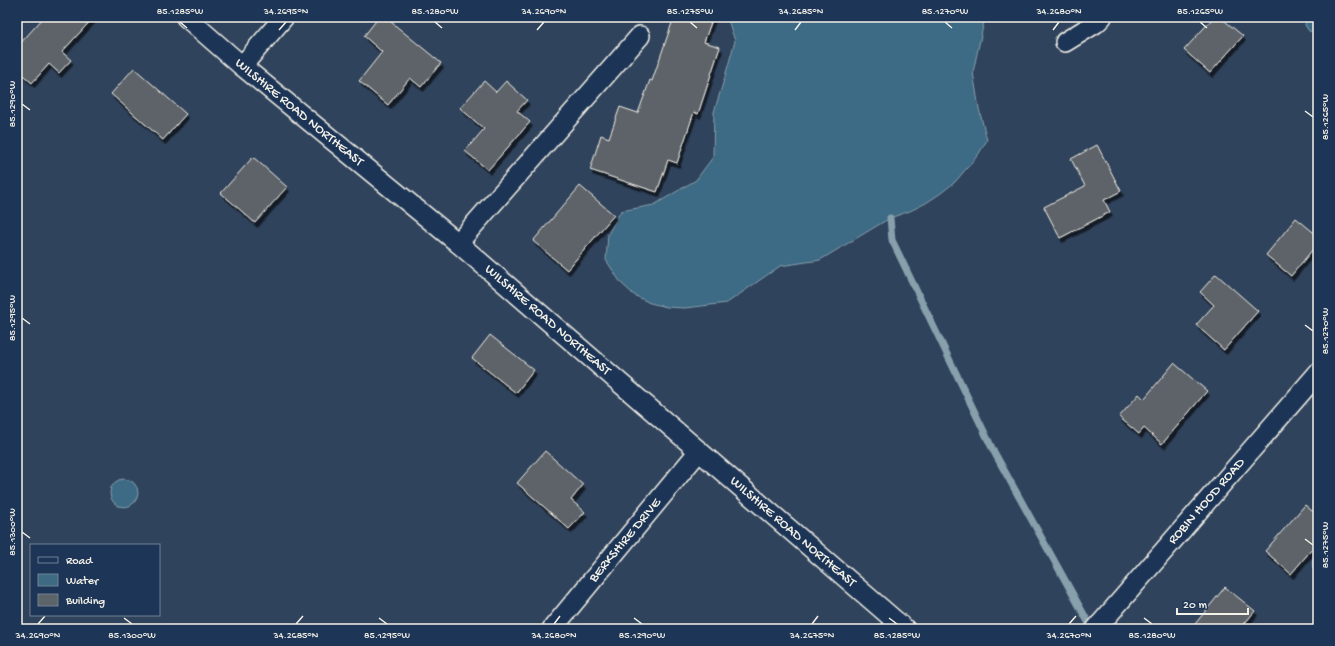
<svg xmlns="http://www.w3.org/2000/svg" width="1335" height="646" font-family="'Gochi Hand',sans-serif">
	<defs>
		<filter id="shadow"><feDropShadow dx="2.5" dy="4.5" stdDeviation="0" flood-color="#0009"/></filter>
	</defs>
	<rect width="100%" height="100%" fill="#30435c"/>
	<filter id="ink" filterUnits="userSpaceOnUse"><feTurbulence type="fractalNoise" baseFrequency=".025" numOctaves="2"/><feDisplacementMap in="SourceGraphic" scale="8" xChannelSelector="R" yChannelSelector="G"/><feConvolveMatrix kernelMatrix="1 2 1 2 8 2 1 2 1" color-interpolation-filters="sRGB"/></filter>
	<g filter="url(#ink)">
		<g fill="#3e6a84" stroke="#87a0ac">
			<polygon points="727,17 985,17 973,72 979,109 987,140 978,155 955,182 941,193 926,203 910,211 890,218 820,260 780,266 727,303 685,308 667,307 650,303 634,295 621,283 606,260 608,234 621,211 654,205 696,180 713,157 714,112 724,80 735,41"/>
			<polygon points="1307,17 1318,17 1318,33 1309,31 1305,25"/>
			<circle cx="124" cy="493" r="14"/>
			<path d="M1318,553V574C1310,568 1311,559 1318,553Z"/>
		</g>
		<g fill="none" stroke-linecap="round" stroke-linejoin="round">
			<polyline stroke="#87a0ac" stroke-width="7" points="890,218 892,240 993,450 1092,629"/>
		</g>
		<g fill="#5d6469" stroke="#f4f1e8" filter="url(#shadow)">
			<polygon points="44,17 94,17 62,52 71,60 59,73 49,64 32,83 17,70 17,47"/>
			<polygon points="379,17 385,17 441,63 421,87 410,78 388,105 359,81 382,52 364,36"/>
			<polygon points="674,17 713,17 704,42 720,47 698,114 694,112 677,163 668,160 657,192 590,170 601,135 609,138 620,107 638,113 650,80 652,81"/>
			<polygon points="1214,17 1220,17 1243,36 1210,73 1184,50"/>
			<polygon points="134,68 186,114 163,140 111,94"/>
			<polygon points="484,81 496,92 506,81 527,100 517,111 530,122 488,170 465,151 484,129 460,108"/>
			<polygon points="1097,145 1121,191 1104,200 1110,212 1060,238 1044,207 1085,186 1071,159"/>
			<polygon points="253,157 287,187 255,223 221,193"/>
			<polygon points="580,186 614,215 567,270 533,241"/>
			<polygon points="1296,218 1318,236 1318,243 1291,276 1266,255"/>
			<polygon points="1216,274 1258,311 1224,350 1196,325 1214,305 1200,292"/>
			<polygon points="490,335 534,370 516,393 472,358"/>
			<polygon points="1174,363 1207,391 1162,444 1144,428 1139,434 1119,417 1139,394 1144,399"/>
			<polygon points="545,451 583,485 571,500 585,512 569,529 517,483"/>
			<polygon points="1305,505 1318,516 1318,542 1291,574 1265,551"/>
			<polygon points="1225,587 1255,611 1240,629 1191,629"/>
		</g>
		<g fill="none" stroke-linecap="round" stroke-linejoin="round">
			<defs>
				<g id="minor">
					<path id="s1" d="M186,17L242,66L458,243L905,629"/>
					<polyline points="1065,42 1096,23 1102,17"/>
					<polyline points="242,66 284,17"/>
					<polyline points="458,243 640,36"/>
					<path id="s2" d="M552,629L699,451"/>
					<path id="s3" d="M1096,629L1318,373"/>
				</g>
			</defs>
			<use href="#minor" stroke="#f4f1e8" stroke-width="22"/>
			<use href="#minor" stroke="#1d3557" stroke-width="19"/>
		</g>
	</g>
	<path fill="none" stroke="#f4f1e8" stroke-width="1.5" d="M180,22L187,28M435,22L442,28M690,22L697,28M945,22L952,28M1200,22L1207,28M279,30L286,22M537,30L544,22M795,30L801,22M1053,30L1059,22M22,104L30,110M1305,111L1313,117M22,318L30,324M1305,325L1313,331M22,532L30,538M1305,539L1313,545M124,618L132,624M379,618L387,624M634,618L642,624M889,618L897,624M1144,618L1152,624M38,624L45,616M296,624L303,616M554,624L560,616M812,624L818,616M1069,624L1076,616"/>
	<g text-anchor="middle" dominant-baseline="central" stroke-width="3" stroke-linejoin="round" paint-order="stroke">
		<g font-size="14" fill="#f4f1e8" stroke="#1d3557">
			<text stroke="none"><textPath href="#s1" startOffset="148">WILSHIRE ROAD NORTHEAST</textPath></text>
			<text stroke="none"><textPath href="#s1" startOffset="472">WILSHIRE ROAD NORTHEAST</textPath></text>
			<text stroke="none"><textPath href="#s3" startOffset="169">ROBIN HOOD ROAD</textPath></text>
			<text stroke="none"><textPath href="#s1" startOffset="796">WILSHIRE ROAD NORTHEAST</textPath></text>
			<text stroke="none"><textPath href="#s2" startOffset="115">BERKSHIRE DRIVE</textPath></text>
		</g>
	</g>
	<rect width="1335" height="646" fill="none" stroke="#1d3557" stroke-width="44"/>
	<rect x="30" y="544" width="130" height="72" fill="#1d3557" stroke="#738091"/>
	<rect x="38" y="557" width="20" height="6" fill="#1d3557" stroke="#738091"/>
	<text x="66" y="564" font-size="12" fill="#f4f1e8">Road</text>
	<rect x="38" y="574" width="20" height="12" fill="#3e6a84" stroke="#738091"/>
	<text x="66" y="584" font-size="12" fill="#f4f1e8">Water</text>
	<rect x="38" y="594" width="20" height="12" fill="#5d6469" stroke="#738091"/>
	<text x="66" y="604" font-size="12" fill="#f4f1e8">Building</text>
	<path d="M1177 608v6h71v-6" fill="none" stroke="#f4f1e8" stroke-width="2"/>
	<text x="1183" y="608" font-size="12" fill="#f4f1e8" stroke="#1d3557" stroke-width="3" paint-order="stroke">20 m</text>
	<rect x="22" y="22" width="1291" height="602" fill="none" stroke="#f4f1e8" stroke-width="1.5"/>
	<g font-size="10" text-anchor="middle" fill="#f4f1e8">
		<text x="180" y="14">85.1285°W</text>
		<text x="286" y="14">34.2695°N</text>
		<text x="435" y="14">85.1280°W</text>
		<text x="544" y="14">34.2690°N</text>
		<text x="690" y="14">85.1275°W</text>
		<text x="801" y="14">34.2685°N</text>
		<text x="945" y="14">85.1270°W</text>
		<text x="1059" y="14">34.2680°N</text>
		<text x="1200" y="14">85.1265°W</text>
		<text transform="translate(11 104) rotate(-90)" y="4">85.1290°W</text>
		<text transform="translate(1324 117) rotate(-90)" y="4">85.1265°W</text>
		<text transform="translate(11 318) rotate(-90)" y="4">85.1295°W</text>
		<text transform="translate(1324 331) rotate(-90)" y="4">85.1270°W</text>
		<text transform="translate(11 532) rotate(-90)" y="4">85.1300°W</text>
		<text transform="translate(1324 545) rotate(-90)" y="4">85.1275°W</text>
		<text x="38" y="638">34.2690°N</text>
		<text x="132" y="638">85.1300°W</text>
		<text x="296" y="638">34.2685°N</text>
		<text x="387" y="638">85.1295°W</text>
		<text x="554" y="638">34.2680°N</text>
		<text x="642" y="638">85.1290°W</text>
		<text x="812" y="638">34.2675°N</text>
		<text x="897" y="638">85.1285°W</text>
		<text x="1069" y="638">34.2670°N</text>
		<text x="1152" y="638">85.1280°W</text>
	</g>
</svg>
